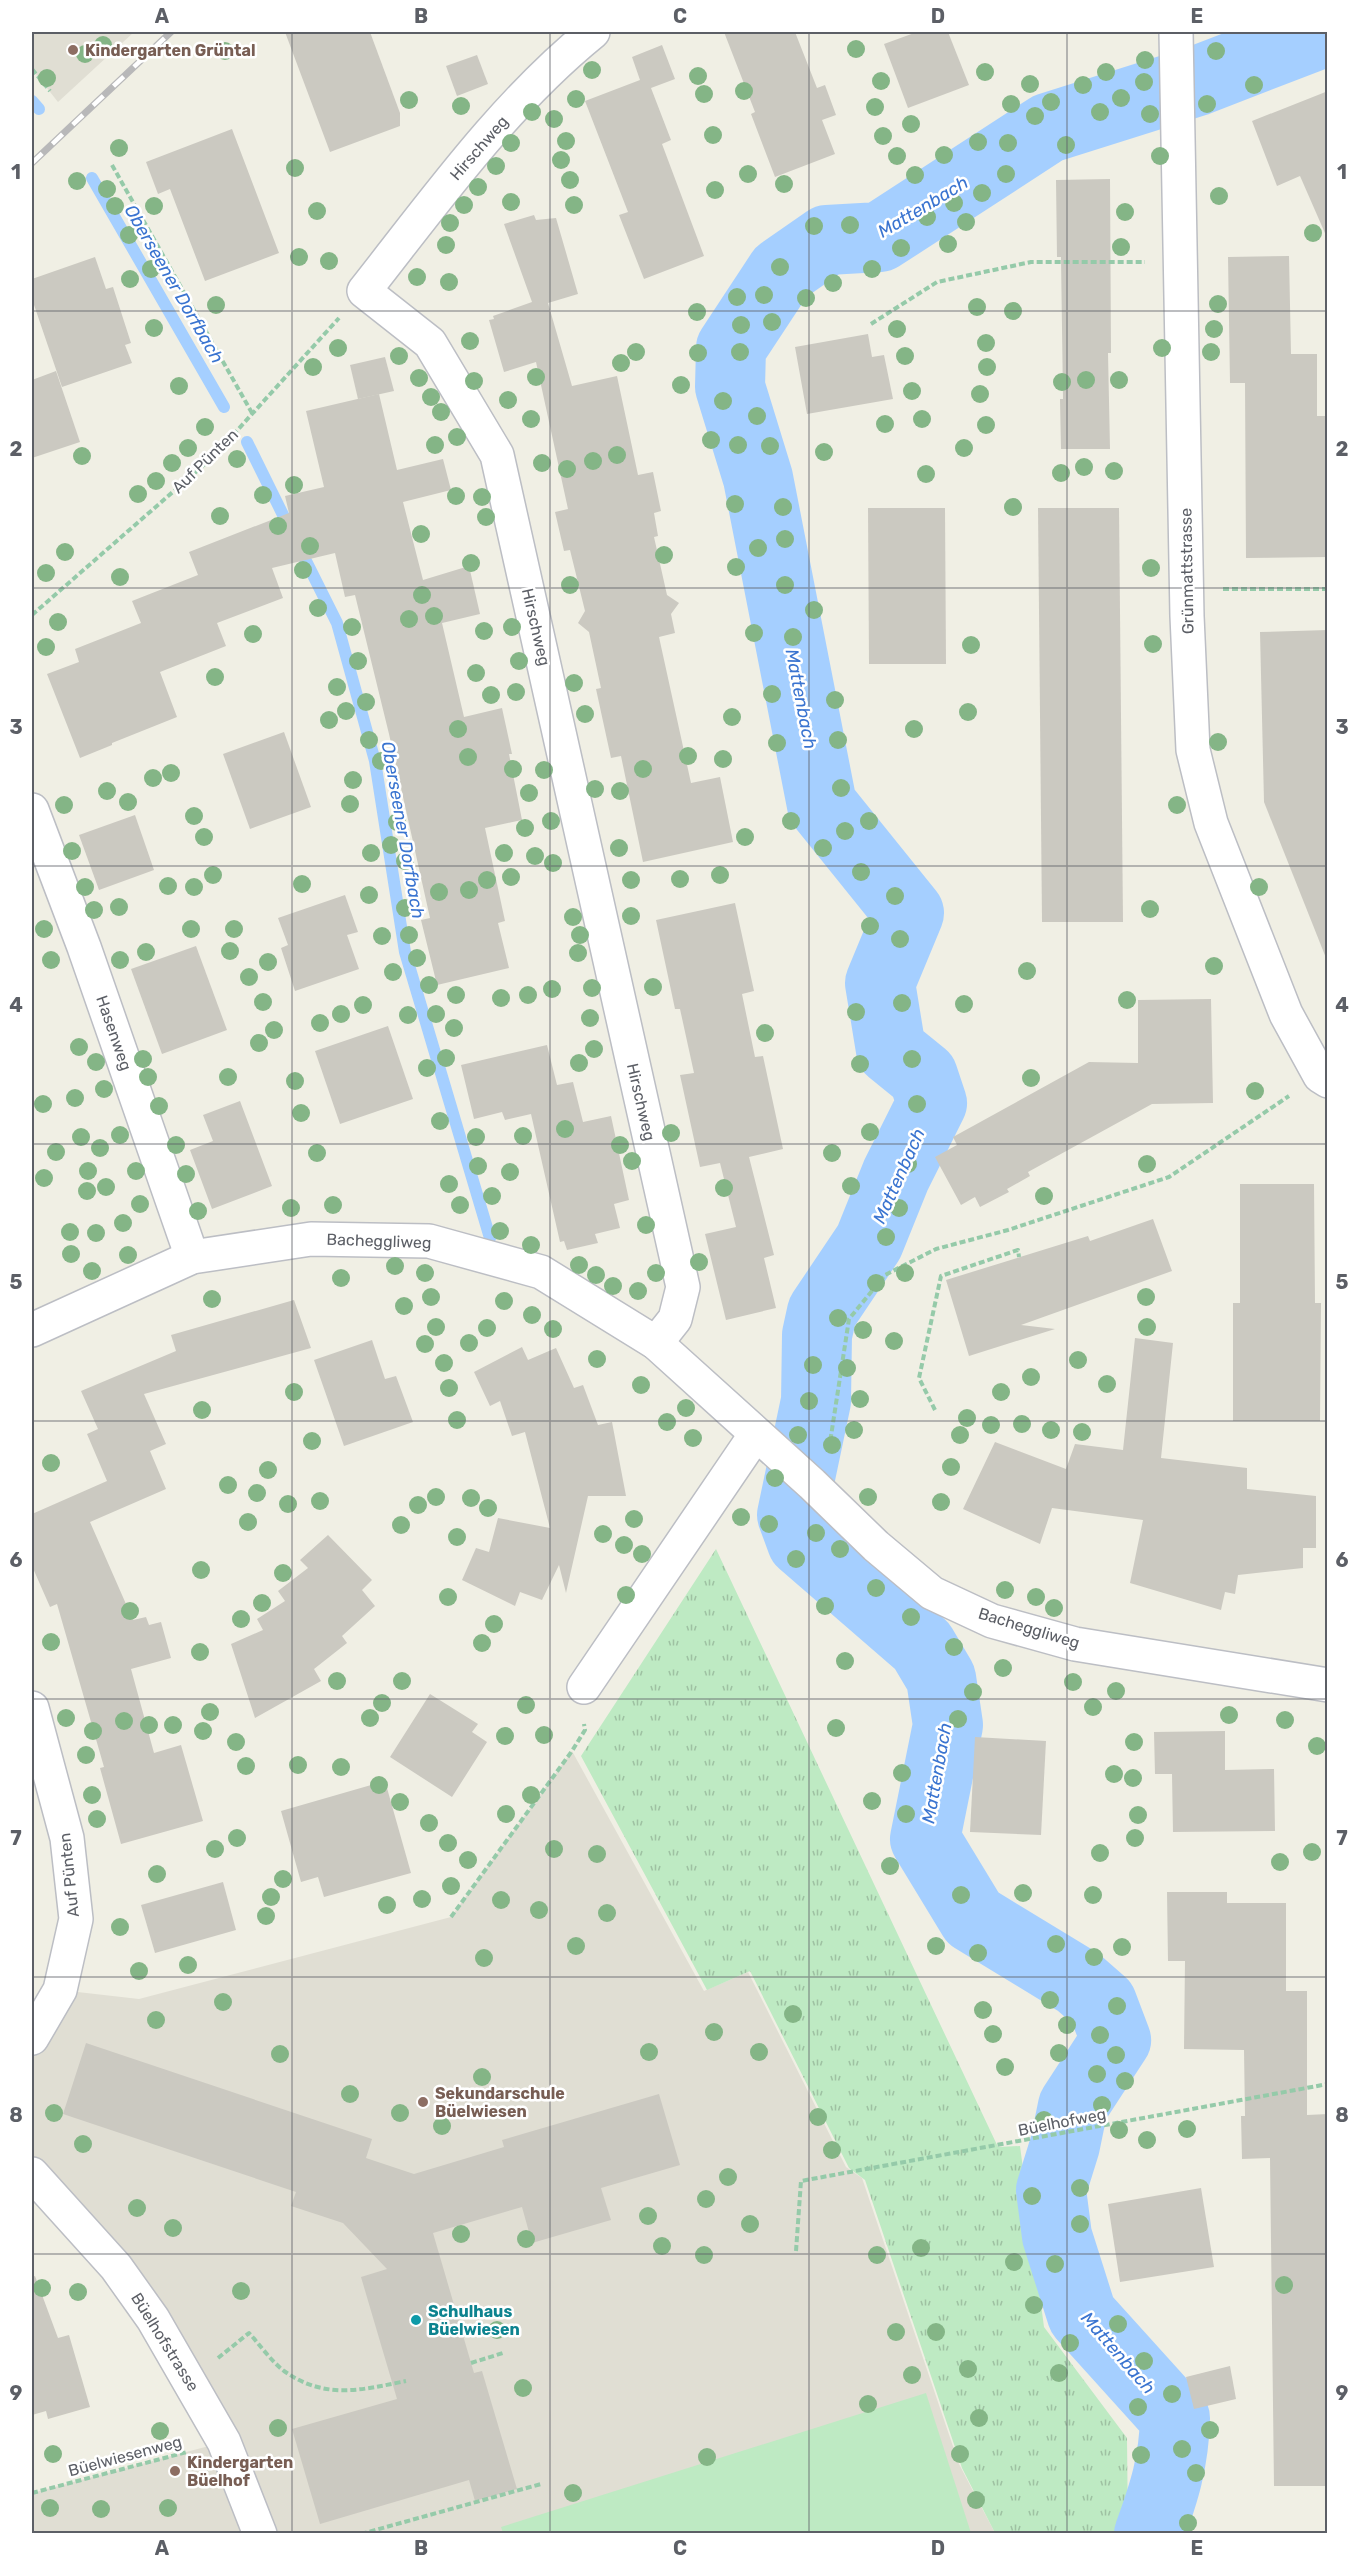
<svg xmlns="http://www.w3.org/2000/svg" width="1359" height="2565" font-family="Rubik,sans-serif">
	<defs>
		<pattern id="grass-tufts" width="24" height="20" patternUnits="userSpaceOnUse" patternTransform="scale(1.5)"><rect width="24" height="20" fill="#beeac3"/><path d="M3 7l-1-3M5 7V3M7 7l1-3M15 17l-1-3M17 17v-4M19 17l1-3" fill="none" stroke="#9ec1a2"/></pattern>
	</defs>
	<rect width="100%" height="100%" fill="#f0efe4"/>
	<g fill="#e0ded3">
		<polygon points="32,32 134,32 58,102 32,69"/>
		<polygon points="572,1751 704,1991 748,1972 846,2167 862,2178 959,2464 995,2533 32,2533 32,2493 224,2442 32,2174 32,2038 60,1990 139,1999 451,1917"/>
	</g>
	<polygon fill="url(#grass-tufts)" points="716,1549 998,2147 1020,2146 1044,2327 1127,2438 1128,2533 995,2533 962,2468 865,2180 849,2168 750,1971 707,1990 581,1756"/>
	<polygon fill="#beeac3" points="926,2393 971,2533 503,2533 501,2527"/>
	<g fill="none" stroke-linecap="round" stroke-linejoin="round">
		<g stroke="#a5cfff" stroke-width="12">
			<polyline points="32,101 39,109"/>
			<polyline points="92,178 224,407"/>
			<polyline points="247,442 290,529"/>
			<polyline points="299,547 337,623 375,761 405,952 490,1238"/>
		</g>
		<path stroke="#a5cfff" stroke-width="70" d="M1149,2534C1164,2493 1174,2462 1175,2418L1082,2315L1057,2236L1051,2190L1065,2145L1073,2106L1116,2040L1102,2003L1078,1982L973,1918L925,1839L948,1725L941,1678L922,1646L802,1542L792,1515L816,1401L817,1335L822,1312L869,1242L896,1175L932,1103L923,1076L891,1050L880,983L909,913L822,805L758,478L730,387L731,348L781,272L827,240L880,237L1048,128L1197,81L1324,32"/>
	</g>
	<g fill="#cbc9c1">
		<polygon points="285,32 370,32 400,113 400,126 330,152"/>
		<polygon points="724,32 795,32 817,88 825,85 836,115 822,120 835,154 775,177 751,114 755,112"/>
		<polygon points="917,32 948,32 969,85 908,108 884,44"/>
		<polygon points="662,45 675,79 651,88 671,140 662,144 704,256 644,279 619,215 628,212 585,101 640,80 632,57"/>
		<polygon points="477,55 488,84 457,96 446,66"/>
		<polygon points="1328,91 1328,240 1300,176 1277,186 1252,121"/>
		<polygon points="232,129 279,253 205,281 170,189 158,194 146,162"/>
		<polygon points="1110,179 1111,353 1108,353 1110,449 1061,449 1060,399 1063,399 1061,257 1057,257 1056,180"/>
		<polygon points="534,215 536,220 556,218 578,294 548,303 572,386 617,376 638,475 653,472 661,511 654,513 658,536 654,537 667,595 679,603 671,614 675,633 659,637 691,783 720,777 733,842 643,862 621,756 611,758 596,689 601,688 589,632 578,623 585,611 570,550 564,551 555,512 568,509 536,362 504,372 489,320 494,319 493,316 532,302 504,224"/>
		<polygon points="1289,256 1291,354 1317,354 1317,416 1328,416 1328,557 1246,558 1245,383 1230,383 1228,257"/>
		<polygon points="95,257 106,289 113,287 131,343 125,345 132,363 62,387 32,299 32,279"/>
		<polygon points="868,334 872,357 884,355 893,399 807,414 795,347"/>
		<polygon points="385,357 394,391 358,399 350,365"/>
		<polygon points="56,371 80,442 32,458 32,380"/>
		<polygon points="379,394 397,470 443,459 451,490 403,502 423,580 469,566 480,614 442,623 464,717 502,708 512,754 509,754 522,820 485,828 505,921 498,923 509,968 437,985 421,920 430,918 389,734 355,595 345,597 335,553 272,568 283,598 217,623 226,646 160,672 177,717 112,743 112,745 80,758 47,674 79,662 75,649 141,623 132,601 198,575 189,552 289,513 285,496 324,487 306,411"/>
		<polygon points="868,508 945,508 946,664 869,664"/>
		<polygon points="1038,508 1119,508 1123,922 1042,922"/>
		<polygon points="1328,630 1328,957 1326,958 1264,802 1260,632"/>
		<polygon points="284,732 311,807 250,829 223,754"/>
		<polygon points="135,815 154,870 99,890 79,835"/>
		<polygon points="345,895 358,932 347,935 359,969 295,991 281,948 288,945 278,918"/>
		<polygon points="735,903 754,991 742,994 755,1057 763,1056 783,1149 749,1157 774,1255 764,1258 776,1308 726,1320 705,1234 736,1227 720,1163 700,1167 680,1075 694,1073 680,1009 675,1009 656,920"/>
		<polygon points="196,946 227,1030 162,1054 131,969"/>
		<polygon points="1211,999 1213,1103 1152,1104 1028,1172 1030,1176 1007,1189 1009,1192 980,1207 975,1197 961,1205 935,1157 957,1145 953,1137 1089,1062 1138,1063 1138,1000"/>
		<polygon points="388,1026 413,1099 340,1124 315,1051"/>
		<polygon points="547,1045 557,1085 573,1082 583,1122 611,1116 629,1200 614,1204 620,1228 595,1234 598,1243 567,1250 564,1241 560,1242 531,1114 505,1120 502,1112 474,1119 461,1065"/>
		<polygon points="240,1101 272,1186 212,1209 190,1150 213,1141 203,1115"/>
		<polygon points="1240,1184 1314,1184 1315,1303 1321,1303 1320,1421 1233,1421 1233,1303 1240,1303"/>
		<polygon points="1153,1219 1172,1271 1021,1325 1055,1329 969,1356 946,1280 1088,1236 1090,1241"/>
		<polygon points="294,1300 311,1348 144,1394 166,1444 150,1451 166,1489 90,1522 133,1620 146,1617 149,1625 161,1622 171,1658 131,1669 154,1753 181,1745 203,1821 121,1844 100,1768 104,1767 57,1604 50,1607 32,1566 32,1514 107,1481 87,1434 98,1429 81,1391 176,1351 171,1335"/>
		<polygon points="1135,1338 1173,1343 1161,1458 1247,1468 1247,1489 1316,1496 1316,1548 1303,1548 1303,1568 1238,1575 1235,1594 1225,1592 1221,1610 1130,1583 1143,1520 1052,1508 1040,1544 963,1509 995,1442 1066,1469 1075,1444 1123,1450"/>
		<polygon points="372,1340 385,1379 396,1376 413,1422 344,1446 314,1360"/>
		<polygon points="522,1347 528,1360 556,1348 574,1388 583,1385 598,1425 612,1422 626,1496 588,1496 566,1593 559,1565 542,1600 520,1592 515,1606 462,1580 476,1548 489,1552 498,1518 550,1528 525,1432 512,1436 500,1401 490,1406 474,1372"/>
		<polygon points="328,1535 372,1580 362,1590 375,1606 342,1636 347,1643 314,1669 321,1681 255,1718 231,1644 263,1630 257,1619 285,1601 278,1591 308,1568 300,1560"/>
		<polygon points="430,1694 478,1724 472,1732 487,1742 452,1797 390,1757"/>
		<polygon points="1225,1731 1225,1770 1274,1769 1275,1831 1173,1832 1172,1774 1155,1774 1154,1732"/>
		<polygon points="975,1737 1046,1741 1041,1835 970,1832"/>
		<polygon points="385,1781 411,1873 324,1897 318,1877 301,1882 281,1811"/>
		<polygon points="223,1882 236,1930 155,1953 141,1905"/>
		<polygon points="1167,1892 1227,1892 1227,1903 1286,1903 1286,1991 1307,1991 1307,2115 1328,2114 1328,2486 1274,2486 1270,2158 1242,2159 1241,2116 1245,2116 1244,2050 1184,2049 1185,1961 1168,1961"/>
		<polygon points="86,2043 372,2139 366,2158 414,2174 504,2147 502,2140 659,2094 680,2165 601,2188 611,2220 532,2243 522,2207 433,2233 474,2373 482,2371 517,2489 475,2501 469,2480 320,2524 292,2429 397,2399 361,2277 387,2269 343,2223 291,2206 296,2192 63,2114"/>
		<polygon points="1201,2188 1214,2267 1120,2282 1108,2204"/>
		<polygon points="35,2276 58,2338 69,2335 90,2407 48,2419 46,2411 32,2415 32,2277"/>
		<polygon points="1230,2366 1236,2399 1194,2409 1186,2377"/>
	</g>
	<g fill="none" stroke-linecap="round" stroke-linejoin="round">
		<defs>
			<g id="street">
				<path d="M593,32C503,105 435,201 364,291L430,343L497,455L683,1287L675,1319L656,1343"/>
				<polyline points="1176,32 1187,616 1193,750 1211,823 1286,1014 1320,1076 1328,1081"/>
				<polyline points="32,810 84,947 192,1257"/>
				<polyline points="32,1330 192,1257 311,1239 429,1241 541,1272 656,1343 812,1484 876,1546 932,1593 992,1621 1075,1644 1328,1685"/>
				<polyline points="584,1687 756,1434"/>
				<polyline points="32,1708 67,1838 76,1919 60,1990 32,2038"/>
				<polyline points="32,2174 116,2267 153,2319 224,2442 260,2534"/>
			</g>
		</defs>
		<use href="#street" stroke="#bcbec4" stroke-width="36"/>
		<g stroke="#95caa9" stroke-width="4" stroke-dasharray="6 3" stroke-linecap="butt">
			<polyline points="32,69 50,91"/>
			<polyline points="112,165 252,413"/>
			<polyline points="871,324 937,282 1031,262 1145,262"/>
			<polyline points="1223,589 1328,589"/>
			<polyline points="32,615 214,456 339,318"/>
			<polyline points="935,1410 919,1378 941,1276 1018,1250 1019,1257"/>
			<polyline points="829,1449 849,1319 885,1275 936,1249 1008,1230 1169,1177 1289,1096"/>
			<polyline points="451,1917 572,1751 585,1730 584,1724"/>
			<polyline points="796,2251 801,2181 1328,2084"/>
			<path d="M218,2358L249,2333C260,2345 271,2361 284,2371C325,2400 361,2390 406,2381"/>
			<polyline points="471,2363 503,2353"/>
			<polyline points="32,2493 187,2452"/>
			<polyline points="361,2534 541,2484"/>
		</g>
		<use href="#street" stroke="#fff" stroke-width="33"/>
		<defs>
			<polyline id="rail" points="32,163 171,32"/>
		</defs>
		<use href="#rail" stroke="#b8b8b9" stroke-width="7"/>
		<use href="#rail" stroke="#fff" stroke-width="4.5" stroke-dasharray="14" stroke-linecap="butt"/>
	</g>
	<g fill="#84b586">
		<circle cx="103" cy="45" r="9"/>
		<circle cx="856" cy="49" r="9"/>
		<circle cx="225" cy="51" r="9"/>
		<circle cx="1216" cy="51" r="9"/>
		<circle cx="85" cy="54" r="9"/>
		<circle cx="1145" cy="60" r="9"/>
		<circle cx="592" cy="70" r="9"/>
		<circle cx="985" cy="72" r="9"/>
		<circle cx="1106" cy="72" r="9"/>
		<circle cx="698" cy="76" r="9"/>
		<circle cx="47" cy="78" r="9"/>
		<circle cx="881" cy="81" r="9"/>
		<circle cx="1144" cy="82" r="9"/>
		<circle cx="1030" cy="84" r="9"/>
		<circle cx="1083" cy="85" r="9"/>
		<circle cx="1254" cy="85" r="9"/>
		<circle cx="744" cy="91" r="9"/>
		<circle cx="704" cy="94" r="9"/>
		<circle cx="1121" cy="98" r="9"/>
		<circle cx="576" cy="99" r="9"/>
		<circle cx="409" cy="100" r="9"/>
		<circle cx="1051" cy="102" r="9"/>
		<circle cx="1011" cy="104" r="9"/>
		<circle cx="1207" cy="104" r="9"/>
		<circle cx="461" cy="106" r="9"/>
		<circle cx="875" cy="107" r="9"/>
		<circle cx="532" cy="112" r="9"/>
		<circle cx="1100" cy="112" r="9"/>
		<circle cx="1150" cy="114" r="9"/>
		<circle cx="1035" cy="116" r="9"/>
		<circle cx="554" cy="119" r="9"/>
		<circle cx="911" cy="124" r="9"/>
		<circle cx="713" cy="135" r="9"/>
		<circle cx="883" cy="136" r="9"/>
		<circle cx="566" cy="141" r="9"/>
		<circle cx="978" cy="142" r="9"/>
		<circle cx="511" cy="143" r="9"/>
		<circle cx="1008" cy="143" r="9"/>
		<circle cx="1066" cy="145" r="9"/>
		<circle cx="119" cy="148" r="9"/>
		<circle cx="944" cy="155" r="9"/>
		<circle cx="897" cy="156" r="9"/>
		<circle cx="1160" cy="156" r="9"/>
		<circle cx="561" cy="160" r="9"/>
		<circle cx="496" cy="166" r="9"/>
		<circle cx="295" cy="168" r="9"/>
		<circle cx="748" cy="174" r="9"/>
		<circle cx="1006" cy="174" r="9"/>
		<circle cx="915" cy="175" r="9"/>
		<circle cx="570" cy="180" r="9"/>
		<circle cx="77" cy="181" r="9"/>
		<circle cx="784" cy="184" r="9"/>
		<circle cx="478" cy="187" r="9"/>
		<circle cx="107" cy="189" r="9"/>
		<circle cx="715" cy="190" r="9"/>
		<circle cx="982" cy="193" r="9"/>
		<circle cx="1219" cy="196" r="9"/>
		<circle cx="511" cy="202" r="9"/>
		<circle cx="954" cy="203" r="9"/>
		<circle cx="464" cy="205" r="9"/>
		<circle cx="574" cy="205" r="9"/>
		<circle cx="115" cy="206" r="9"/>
		<circle cx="154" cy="206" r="9"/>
		<circle cx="317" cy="211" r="9"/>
		<circle cx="1125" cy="212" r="9"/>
		<circle cx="927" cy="217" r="9"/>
		<circle cx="966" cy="222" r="9"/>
		<circle cx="450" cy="223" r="9"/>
		<circle cx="850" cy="225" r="9"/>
		<circle cx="814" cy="226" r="9"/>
		<circle cx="1313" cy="233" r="9"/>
		<circle cx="129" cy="235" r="9"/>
		<circle cx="948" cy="244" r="9"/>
		<circle cx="446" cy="245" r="9"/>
		<circle cx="1121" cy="247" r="9"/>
		<circle cx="901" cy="248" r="9"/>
		<circle cx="299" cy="257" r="9"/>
		<circle cx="329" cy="261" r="9"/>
		<circle cx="780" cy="267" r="9"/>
		<circle cx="151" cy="269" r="9"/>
		<circle cx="872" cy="269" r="9"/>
		<circle cx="417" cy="277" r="9"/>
		<circle cx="130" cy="279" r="9"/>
		<circle cx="449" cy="282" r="9"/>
		<circle cx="833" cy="283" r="9"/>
		<circle cx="764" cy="295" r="9"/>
		<circle cx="737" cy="297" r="9"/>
		<circle cx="806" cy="298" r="9"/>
		<circle cx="1218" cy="304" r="9"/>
		<circle cx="216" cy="305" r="9"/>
		<circle cx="977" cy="307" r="9"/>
		<circle cx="1013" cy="311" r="9"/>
		<circle cx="697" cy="312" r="9"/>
		<circle cx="772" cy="322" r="9"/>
		<circle cx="741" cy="325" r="9"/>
		<circle cx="154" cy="328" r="9"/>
		<circle cx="897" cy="329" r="9"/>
		<circle cx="1214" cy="329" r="9"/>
		<circle cx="470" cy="341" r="9"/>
		<circle cx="986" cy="343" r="9"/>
		<circle cx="338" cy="348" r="9"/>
		<circle cx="1162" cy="348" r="9"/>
		<circle cx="636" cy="352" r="9"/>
		<circle cx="740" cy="352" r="9"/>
		<circle cx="1211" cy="352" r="9"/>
		<circle cx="698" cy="353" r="9"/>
		<circle cx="399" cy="356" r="9"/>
		<circle cx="905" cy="356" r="9"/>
		<circle cx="621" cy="363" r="9"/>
		<circle cx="313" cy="367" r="9"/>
		<circle cx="987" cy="367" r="9"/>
		<circle cx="536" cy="377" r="9"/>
		<circle cx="419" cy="378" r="9"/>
		<circle cx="1086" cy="380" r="9"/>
		<circle cx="1119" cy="380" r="9"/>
		<circle cx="474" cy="381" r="9"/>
		<circle cx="1062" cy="382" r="9"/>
		<circle cx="681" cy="385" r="9"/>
		<circle cx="179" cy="386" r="9"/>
		<circle cx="912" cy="391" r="9"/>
		<circle cx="980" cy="394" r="9"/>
		<circle cx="431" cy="397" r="9"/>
		<circle cx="508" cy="400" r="9"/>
		<circle cx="723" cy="401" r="9"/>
		<circle cx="441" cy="412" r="9"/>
		<circle cx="757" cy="416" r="9"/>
		<circle cx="531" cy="419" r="9"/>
		<circle cx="922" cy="419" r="9"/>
		<circle cx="885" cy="424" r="9"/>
		<circle cx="986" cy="425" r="9"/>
		<circle cx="205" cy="427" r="9"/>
		<circle cx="457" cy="437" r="9"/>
		<circle cx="711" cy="440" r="9"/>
		<circle cx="435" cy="445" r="9"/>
		<circle cx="738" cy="445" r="9"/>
		<circle cx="770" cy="446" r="9"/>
		<circle cx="188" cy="448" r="9"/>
		<circle cx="964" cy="448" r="9"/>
		<circle cx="824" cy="452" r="9"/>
		<circle cx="617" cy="455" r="9"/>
		<circle cx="82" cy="456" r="9"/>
		<circle cx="237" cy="459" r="9"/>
		<circle cx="593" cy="461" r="9"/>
		<circle cx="172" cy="463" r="9"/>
		<circle cx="542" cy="463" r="9"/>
		<circle cx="1084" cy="467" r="9"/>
		<circle cx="567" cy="469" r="9"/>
		<circle cx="1114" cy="471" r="9"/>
		<circle cx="1061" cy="473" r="9"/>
		<circle cx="926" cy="474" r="9"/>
		<circle cx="156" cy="481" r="9"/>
		<circle cx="294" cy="485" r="9"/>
		<circle cx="138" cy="494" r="9"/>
		<circle cx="263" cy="495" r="9"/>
		<circle cx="456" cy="496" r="9"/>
		<circle cx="482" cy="497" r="9"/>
		<circle cx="735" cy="504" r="9"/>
		<circle cx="783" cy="507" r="9"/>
		<circle cx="1013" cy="507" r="9"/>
		<circle cx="220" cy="516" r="9"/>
		<circle cx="486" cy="517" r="9"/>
		<circle cx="278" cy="526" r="9"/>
		<circle cx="421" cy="534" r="9"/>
		<circle cx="785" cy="539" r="9"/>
		<circle cx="310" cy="546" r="9"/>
		<circle cx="758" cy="548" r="9"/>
		<circle cx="65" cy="552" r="9"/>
		<circle cx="664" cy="555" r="9"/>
		<circle cx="471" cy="563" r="9"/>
		<circle cx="736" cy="567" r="9"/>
		<circle cx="1151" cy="568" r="9"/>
		<circle cx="303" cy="570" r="9"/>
		<circle cx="46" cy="573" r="9"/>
		<circle cx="120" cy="577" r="9"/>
		<circle cx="570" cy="585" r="9"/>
		<circle cx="785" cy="585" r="9"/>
		<circle cx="422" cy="595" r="9"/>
		<circle cx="318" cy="608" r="9"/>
		<circle cx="814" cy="610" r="9"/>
		<circle cx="434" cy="616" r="9"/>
		<circle cx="409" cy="619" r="9"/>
		<circle cx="58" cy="622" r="9"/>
		<circle cx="352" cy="627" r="9"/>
		<circle cx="512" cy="627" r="9"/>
		<circle cx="484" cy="631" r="9"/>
		<circle cx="754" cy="633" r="9"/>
		<circle cx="253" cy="634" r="9"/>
		<circle cx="793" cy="637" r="9"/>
		<circle cx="1153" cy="644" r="9"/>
		<circle cx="971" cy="645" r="9"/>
		<circle cx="46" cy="647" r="9"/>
		<circle cx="358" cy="661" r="9"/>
		<circle cx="519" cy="661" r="9"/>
		<circle cx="476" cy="673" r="9"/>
		<circle cx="215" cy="677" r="9"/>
		<circle cx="574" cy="683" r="9"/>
		<circle cx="337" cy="687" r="9"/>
		<circle cx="516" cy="692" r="9"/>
		<circle cx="772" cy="694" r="9"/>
		<circle cx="491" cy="695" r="9"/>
		<circle cx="835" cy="700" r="9"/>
		<circle cx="366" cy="702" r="9"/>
		<circle cx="346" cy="711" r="9"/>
		<circle cx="968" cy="712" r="9"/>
		<circle cx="585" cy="714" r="9"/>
		<circle cx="732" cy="717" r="9"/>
		<circle cx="329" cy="720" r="9"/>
		<circle cx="458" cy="729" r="9"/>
		<circle cx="914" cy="729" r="9"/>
		<circle cx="369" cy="740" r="9"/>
		<circle cx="838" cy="740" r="9"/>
		<circle cx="1218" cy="742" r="9"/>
		<circle cx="777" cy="743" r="9"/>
		<circle cx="688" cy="756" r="9"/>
		<circle cx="468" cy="757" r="9"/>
		<circle cx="723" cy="759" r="9"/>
		<circle cx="381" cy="761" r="9"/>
		<circle cx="513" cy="769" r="9"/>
		<circle cx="643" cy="769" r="9"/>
		<circle cx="544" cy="770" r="9"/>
		<circle cx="171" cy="773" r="9"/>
		<circle cx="153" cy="778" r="9"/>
		<circle cx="353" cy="780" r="9"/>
		<circle cx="841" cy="788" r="9"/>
		<circle cx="595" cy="789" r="9"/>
		<circle cx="107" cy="791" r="9"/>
		<circle cx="620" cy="791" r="9"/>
		<circle cx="529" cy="793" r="9"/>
		<circle cx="128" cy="802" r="9"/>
		<circle cx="350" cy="804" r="9"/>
		<circle cx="64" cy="805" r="9"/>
		<circle cx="1177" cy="805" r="9"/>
		<circle cx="194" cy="816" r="9"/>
		<circle cx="551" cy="821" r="9"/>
		<circle cx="791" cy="821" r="9"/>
		<circle cx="869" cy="821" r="9"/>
		<circle cx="397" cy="822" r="9"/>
		<circle cx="525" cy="828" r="9"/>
		<circle cx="845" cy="831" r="9"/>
		<circle cx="204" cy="837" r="9"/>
		<circle cx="745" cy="837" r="9"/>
		<circle cx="391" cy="845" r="9"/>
		<circle cx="619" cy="848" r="9"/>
		<circle cx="823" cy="848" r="9"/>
		<circle cx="72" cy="851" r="9"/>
		<circle cx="371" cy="853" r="9"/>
		<circle cx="504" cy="853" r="9"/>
		<circle cx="535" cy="856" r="9"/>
		<circle cx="405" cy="861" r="9"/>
		<circle cx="553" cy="863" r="9"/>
		<circle cx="861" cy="872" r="9"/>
		<circle cx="213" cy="875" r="9"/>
		<circle cx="720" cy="875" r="9"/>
		<circle cx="511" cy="877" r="9"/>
		<circle cx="680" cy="879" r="9"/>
		<circle cx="487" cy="880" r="9"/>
		<circle cx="631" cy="880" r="9"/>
		<circle cx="302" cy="884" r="9"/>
		<circle cx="168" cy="886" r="9"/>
		<circle cx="85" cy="887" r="9"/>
		<circle cx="194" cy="887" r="9"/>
		<circle cx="1259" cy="887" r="9"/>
		<circle cx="469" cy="890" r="9"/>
		<circle cx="439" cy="892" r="9"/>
		<circle cx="369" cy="895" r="9"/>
		<circle cx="895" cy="896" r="9"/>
		<circle cx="119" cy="907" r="9"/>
		<circle cx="405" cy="908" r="9"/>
		<circle cx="1150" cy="909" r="9"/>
		<circle cx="94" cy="910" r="9"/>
		<circle cx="631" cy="916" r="9"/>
		<circle cx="573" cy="917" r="9"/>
		<circle cx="870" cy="926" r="9"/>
		<circle cx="44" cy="929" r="9"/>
		<circle cx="191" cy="929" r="9"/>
		<circle cx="234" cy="929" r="9"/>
		<circle cx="409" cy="935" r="9"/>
		<circle cx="580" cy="935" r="9"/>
		<circle cx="382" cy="936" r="9"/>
		<circle cx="900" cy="939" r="9"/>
		<circle cx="230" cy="951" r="9"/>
		<circle cx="146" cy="952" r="9"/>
		<circle cx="578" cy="953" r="9"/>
		<circle cx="417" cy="958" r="9"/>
		<circle cx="51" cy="960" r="9"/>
		<circle cx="120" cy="960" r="9"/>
		<circle cx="268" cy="962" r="9"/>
		<circle cx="1214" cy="966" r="9"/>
		<circle cx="1027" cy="971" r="9"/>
		<circle cx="393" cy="972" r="9"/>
		<circle cx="249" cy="977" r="9"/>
		<circle cx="429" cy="985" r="9"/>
		<circle cx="653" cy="987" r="9"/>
		<circle cx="592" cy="988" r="9"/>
		<circle cx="552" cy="989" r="9"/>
		<circle cx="456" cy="995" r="9"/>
		<circle cx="528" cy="995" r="9"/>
		<circle cx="501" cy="998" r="9"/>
		<circle cx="1127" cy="1000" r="9"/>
		<circle cx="263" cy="1002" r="9"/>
		<circle cx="902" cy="1003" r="9"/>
		<circle cx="964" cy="1004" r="9"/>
		<circle cx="363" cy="1005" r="9"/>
		<circle cx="856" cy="1012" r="9"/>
		<circle cx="341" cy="1014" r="9"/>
		<circle cx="436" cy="1014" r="9"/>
		<circle cx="408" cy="1015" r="9"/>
		<circle cx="590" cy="1018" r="9"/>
		<circle cx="320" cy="1023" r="9"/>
		<circle cx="454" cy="1028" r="9"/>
		<circle cx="274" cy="1030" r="9"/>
		<circle cx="765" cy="1033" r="9"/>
		<circle cx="259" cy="1043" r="9"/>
		<circle cx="79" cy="1047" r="9"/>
		<circle cx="594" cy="1049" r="9"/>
		<circle cx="446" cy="1058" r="9"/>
		<circle cx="143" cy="1059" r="9"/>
		<circle cx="912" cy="1059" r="9"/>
		<circle cx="96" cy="1062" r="9"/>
		<circle cx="579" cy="1063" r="9"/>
		<circle cx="860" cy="1064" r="9"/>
		<circle cx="427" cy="1068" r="9"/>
		<circle cx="148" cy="1077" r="9"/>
		<circle cx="228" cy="1077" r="9"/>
		<circle cx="1031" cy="1078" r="9"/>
		<circle cx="295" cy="1081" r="9"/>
		<circle cx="104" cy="1089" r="9"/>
		<circle cx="1255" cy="1091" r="9"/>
		<circle cx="75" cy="1098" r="9"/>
		<circle cx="43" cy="1104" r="9"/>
		<circle cx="917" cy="1104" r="9"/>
		<circle cx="159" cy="1106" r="9"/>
		<circle cx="301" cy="1113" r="9"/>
		<circle cx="440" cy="1121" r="9"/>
		<circle cx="565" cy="1129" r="9"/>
		<circle cx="870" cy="1132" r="9"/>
		<circle cx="671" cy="1133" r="9"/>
		<circle cx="120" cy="1135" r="9"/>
		<circle cx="523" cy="1136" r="9"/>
		<circle cx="81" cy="1137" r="9"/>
		<circle cx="476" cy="1137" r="9"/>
		<circle cx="176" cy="1145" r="9"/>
		<circle cx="620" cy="1145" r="9"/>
		<circle cx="100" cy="1148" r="9"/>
		<circle cx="56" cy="1152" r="9"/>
		<circle cx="317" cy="1153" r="9"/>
		<circle cx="832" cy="1153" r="9"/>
		<circle cx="632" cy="1161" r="9"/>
		<circle cx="908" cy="1164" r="9"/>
		<circle cx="1147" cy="1164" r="9"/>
		<circle cx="478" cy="1166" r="9"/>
		<circle cx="88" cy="1171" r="9"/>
		<circle cx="136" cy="1171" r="9"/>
		<circle cx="510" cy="1172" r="9"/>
		<circle cx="186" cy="1174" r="9"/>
		<circle cx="44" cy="1178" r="9"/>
		<circle cx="449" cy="1184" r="9"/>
		<circle cx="851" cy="1186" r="9"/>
		<circle cx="106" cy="1187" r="9"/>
		<circle cx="724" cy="1188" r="9"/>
		<circle cx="87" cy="1191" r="9"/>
		<circle cx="492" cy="1196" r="9"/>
		<circle cx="1044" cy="1196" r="9"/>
		<circle cx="140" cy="1204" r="9"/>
		<circle cx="333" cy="1205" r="9"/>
		<circle cx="460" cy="1205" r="9"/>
		<circle cx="291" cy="1208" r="9"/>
		<circle cx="899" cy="1208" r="9"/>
		<circle cx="198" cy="1211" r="9"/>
		<circle cx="123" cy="1223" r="9"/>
		<circle cx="646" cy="1225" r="9"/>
		<circle cx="500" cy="1231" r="9"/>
		<circle cx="70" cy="1232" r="9"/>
		<circle cx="96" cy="1233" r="9"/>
		<circle cx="886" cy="1237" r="9"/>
		<circle cx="531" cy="1245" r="9"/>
		<circle cx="71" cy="1254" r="9"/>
		<circle cx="128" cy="1255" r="9"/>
		<circle cx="699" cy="1262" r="9"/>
		<circle cx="579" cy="1265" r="9"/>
		<circle cx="395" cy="1266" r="9"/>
		<circle cx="92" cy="1271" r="9"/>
		<circle cx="425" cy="1273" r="9"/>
		<circle cx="656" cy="1273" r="9"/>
		<circle cx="905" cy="1273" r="9"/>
		<circle cx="596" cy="1275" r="9"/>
		<circle cx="341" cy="1278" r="9"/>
		<circle cx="876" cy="1283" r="9"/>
		<circle cx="613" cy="1286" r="9"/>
		<circle cx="638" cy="1291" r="9"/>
		<circle cx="431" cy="1297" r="9"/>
		<circle cx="1146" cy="1297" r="9"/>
		<circle cx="212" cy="1299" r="9"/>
		<circle cx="504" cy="1301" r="9"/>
		<circle cx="404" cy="1306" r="9"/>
		<circle cx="532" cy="1315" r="9"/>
		<circle cx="838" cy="1318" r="9"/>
		<circle cx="436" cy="1327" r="9"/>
		<circle cx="1147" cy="1327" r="9"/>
		<circle cx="487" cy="1328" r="9"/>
		<circle cx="553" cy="1329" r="9"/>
		<circle cx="863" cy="1330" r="9"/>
		<circle cx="894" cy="1341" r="9"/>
		<circle cx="469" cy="1343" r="9"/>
		<circle cx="425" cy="1344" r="9"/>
		<circle cx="597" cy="1359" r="9"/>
		<circle cx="1078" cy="1360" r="9"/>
		<circle cx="444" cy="1363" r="9"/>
		<circle cx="813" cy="1365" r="9"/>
		<circle cx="847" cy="1368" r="9"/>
		<circle cx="1031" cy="1377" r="9"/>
		<circle cx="1107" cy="1384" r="9"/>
		<circle cx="641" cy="1385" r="9"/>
		<circle cx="449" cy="1388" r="9"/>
		<circle cx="294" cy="1392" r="9"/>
		<circle cx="1001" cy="1392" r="9"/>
		<circle cx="860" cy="1399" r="9"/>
		<circle cx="809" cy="1401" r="9"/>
		<circle cx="686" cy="1408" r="9"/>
		<circle cx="202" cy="1410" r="9"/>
		<circle cx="967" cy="1418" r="9"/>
		<circle cx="457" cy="1420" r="9"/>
		<circle cx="667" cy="1422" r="9"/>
		<circle cx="1022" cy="1424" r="9"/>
		<circle cx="991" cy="1425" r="9"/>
		<circle cx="854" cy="1430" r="9"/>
		<circle cx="1051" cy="1430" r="9"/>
		<circle cx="1082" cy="1432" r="9"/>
		<circle cx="798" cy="1435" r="9"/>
		<circle cx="960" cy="1435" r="9"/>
		<circle cx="693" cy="1438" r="9"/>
		<circle cx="312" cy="1441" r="9"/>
		<circle cx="832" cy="1445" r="9"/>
		<circle cx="51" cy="1463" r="9"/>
		<circle cx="951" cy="1467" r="9"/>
		<circle cx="268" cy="1470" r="9"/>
		<circle cx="775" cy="1478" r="9"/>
		<circle cx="228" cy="1485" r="9"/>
		<circle cx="257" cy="1493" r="9"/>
		<circle cx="436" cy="1497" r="9"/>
		<circle cx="868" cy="1497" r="9"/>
		<circle cx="471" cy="1498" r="9"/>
		<circle cx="320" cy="1501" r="9"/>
		<circle cx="941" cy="1502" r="9"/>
		<circle cx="288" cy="1504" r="9"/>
		<circle cx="418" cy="1505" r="9"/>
		<circle cx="488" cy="1508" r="9"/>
		<circle cx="741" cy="1517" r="9"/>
		<circle cx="634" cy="1519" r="9"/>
		<circle cx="248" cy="1522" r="9"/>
		<circle cx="769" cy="1524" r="9"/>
		<circle cx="401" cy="1525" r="9"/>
		<circle cx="816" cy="1533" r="9"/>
		<circle cx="603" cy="1534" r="9"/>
		<circle cx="457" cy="1537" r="9"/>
		<circle cx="624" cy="1545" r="9"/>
		<circle cx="840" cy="1549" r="9"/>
		<circle cx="642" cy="1554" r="9"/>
		<circle cx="796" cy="1559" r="9"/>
		<circle cx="201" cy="1570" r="9"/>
		<circle cx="283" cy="1573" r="9"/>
		<circle cx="876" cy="1588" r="9"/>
		<circle cx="1005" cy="1590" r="9"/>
		<circle cx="626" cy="1595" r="9"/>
		<circle cx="448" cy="1597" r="9"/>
		<circle cx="1036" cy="1597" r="9"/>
		<circle cx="262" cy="1603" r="9"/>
		<circle cx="825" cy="1606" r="9"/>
		<circle cx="1054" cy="1608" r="9"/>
		<circle cx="130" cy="1611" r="9"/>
		<circle cx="911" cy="1617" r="9"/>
		<circle cx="241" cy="1619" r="9"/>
		<circle cx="494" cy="1624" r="9"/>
		<circle cx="51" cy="1642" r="9"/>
		<circle cx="482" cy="1643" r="9"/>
		<circle cx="954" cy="1647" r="9"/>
		<circle cx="200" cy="1652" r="9"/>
		<circle cx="845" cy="1661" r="9"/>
		<circle cx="1003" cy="1668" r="9"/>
		<circle cx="337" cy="1681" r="9"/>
		<circle cx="402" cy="1681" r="9"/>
		<circle cx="1073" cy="1682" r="9"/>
		<circle cx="1116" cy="1691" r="9"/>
		<circle cx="973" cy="1692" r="9"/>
		<circle cx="382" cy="1703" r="9"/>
		<circle cx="526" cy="1705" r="9"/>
		<circle cx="1093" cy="1707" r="9"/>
		<circle cx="210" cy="1712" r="9"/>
		<circle cx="1229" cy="1715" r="9"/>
		<circle cx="66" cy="1718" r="9"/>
		<circle cx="370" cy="1718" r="9"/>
		<circle cx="958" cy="1719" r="9"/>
		<circle cx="1285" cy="1720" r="9"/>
		<circle cx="124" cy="1721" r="9"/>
		<circle cx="149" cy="1725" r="9"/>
		<circle cx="173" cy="1725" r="9"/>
		<circle cx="836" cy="1728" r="9"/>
		<circle cx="93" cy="1731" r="9"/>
		<circle cx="203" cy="1731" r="9"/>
		<circle cx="544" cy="1735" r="9"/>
		<circle cx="505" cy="1736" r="9"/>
		<circle cx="236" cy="1742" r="9"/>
		<circle cx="1134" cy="1742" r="9"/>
		<circle cx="1317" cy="1746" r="9"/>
		<circle cx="86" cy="1755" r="9"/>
		<circle cx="298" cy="1765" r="9"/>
		<circle cx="246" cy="1766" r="9"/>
		<circle cx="341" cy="1767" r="9"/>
		<circle cx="902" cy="1773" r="9"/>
		<circle cx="1114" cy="1774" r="9"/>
		<circle cx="1133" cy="1778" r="9"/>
		<circle cx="379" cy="1785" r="9"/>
		<circle cx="92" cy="1795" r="9"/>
		<circle cx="531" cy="1795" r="9"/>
		<circle cx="872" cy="1801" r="9"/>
		<circle cx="400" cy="1802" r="9"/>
		<circle cx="506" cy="1814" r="9"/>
		<circle cx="906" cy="1814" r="9"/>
		<circle cx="1138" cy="1815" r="9"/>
		<circle cx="97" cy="1819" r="9"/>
		<circle cx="429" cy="1823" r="9"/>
		<circle cx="237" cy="1838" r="9"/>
		<circle cx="1135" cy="1838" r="9"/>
		<circle cx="448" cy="1843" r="9"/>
		<circle cx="215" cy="1849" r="9"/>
		<circle cx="554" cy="1849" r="9"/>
		<circle cx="1312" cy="1852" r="9"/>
		<circle cx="1100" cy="1853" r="9"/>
		<circle cx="597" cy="1854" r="9"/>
		<circle cx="468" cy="1860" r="9"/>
		<circle cx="1280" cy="1862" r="9"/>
		<circle cx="890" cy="1866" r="9"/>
		<circle cx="157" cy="1874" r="9"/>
		<circle cx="283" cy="1879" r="9"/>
		<circle cx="451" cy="1886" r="9"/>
		<circle cx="1023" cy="1893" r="9"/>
		<circle cx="961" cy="1895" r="9"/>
		<circle cx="1093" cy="1895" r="9"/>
		<circle cx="271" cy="1897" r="9"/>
		<circle cx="422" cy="1899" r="9"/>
		<circle cx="501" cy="1900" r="9"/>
		<circle cx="387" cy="1905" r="9"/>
		<circle cx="539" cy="1910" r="9"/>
		<circle cx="607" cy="1913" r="9"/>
		<circle cx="266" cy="1916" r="9"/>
		<circle cx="120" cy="1927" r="9"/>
		<circle cx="1056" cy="1944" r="9"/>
		<circle cx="576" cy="1946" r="9"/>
		<circle cx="936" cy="1946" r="9"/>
		<circle cx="1122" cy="1947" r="9"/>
		<circle cx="978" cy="1953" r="9"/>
		<circle cx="1094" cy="1957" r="9"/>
		<circle cx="484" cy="1958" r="9"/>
		<circle cx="188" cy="1965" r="9"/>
		<circle cx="139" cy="1971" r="9"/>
		<circle cx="1050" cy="2000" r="9"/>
		<circle cx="223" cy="2002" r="9"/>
		<circle cx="1117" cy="2006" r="9"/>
		<circle cx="983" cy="2010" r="9"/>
		<circle cx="793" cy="2014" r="9"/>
		<circle cx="156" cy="2020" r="9"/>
		<circle cx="1067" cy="2025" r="9"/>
		<circle cx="714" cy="2032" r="9"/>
		<circle cx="993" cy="2034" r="9"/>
		<circle cx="1100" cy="2035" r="9"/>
		<circle cx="649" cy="2052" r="9"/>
		<circle cx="759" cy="2052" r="9"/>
		<circle cx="1059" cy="2053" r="9"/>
		<circle cx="280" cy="2054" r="9"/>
		<circle cx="1116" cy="2055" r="9"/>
		<circle cx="1005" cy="2067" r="9"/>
		<circle cx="1097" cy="2074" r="9"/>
		<circle cx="482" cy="2077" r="9"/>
		<circle cx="1125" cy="2081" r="9"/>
		<circle cx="350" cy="2094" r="9"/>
		<circle cx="1102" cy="2105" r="9"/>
		<circle cx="54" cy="2113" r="9"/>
		<circle cx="400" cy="2113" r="9"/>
		<circle cx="818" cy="2117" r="9"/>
		<circle cx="1044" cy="2120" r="9"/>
		<circle cx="442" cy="2126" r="9"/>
		<circle cx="1187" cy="2129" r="9"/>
		<circle cx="1119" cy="2130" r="9"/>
		<circle cx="1147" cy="2140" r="9"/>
		<circle cx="83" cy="2144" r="9"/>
		<circle cx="832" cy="2150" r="9"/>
		<circle cx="728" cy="2177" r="9"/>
		<circle cx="1080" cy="2188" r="9"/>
		<circle cx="1032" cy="2196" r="9"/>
		<circle cx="706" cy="2199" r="9"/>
		<circle cx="137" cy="2208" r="9"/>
		<circle cx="648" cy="2216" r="9"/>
		<circle cx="750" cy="2224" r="9"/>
		<circle cx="1080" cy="2224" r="9"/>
		<circle cx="173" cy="2228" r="9"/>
		<circle cx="461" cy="2234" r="9"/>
		<circle cx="526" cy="2239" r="9"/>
		<circle cx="662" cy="2246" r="9"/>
		<circle cx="921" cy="2248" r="9"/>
		<circle cx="704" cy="2255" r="9"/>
		<circle cx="877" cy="2255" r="9"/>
		<circle cx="1014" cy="2262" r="9"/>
		<circle cx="1055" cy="2264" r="9"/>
		<circle cx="1284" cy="2285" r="9"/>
		<circle cx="42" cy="2288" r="9"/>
		<circle cx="241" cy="2291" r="9"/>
		<circle cx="78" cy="2292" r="9"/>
		<circle cx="1034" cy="2305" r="9"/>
		<circle cx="1118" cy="2324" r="9"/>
		<circle cx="497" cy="2330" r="9"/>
		<circle cx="896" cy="2332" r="9"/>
		<circle cx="936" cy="2332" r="9"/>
		<circle cx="1070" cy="2343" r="9"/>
		<circle cx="1144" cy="2361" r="9"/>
		<circle cx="968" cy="2369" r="9"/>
		<circle cx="1059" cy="2373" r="9"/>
		<circle cx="912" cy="2375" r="9"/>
		<circle cx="523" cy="2388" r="9"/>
		<circle cx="1172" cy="2394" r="9"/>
		<circle cx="868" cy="2404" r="9"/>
		<circle cx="1138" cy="2407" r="9"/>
		<circle cx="979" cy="2418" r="9"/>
		<circle cx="278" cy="2428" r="9"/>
		<circle cx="1210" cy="2430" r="9"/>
		<circle cx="160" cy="2431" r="9"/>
		<circle cx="1182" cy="2449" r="9"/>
		<circle cx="53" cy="2454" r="9"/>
		<circle cx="960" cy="2454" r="9"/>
		<circle cx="1141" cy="2455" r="9"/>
		<circle cx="707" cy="2457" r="9"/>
		<circle cx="1196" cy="2473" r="9"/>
		<circle cx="573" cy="2493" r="9"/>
		<circle cx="976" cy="2500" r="9"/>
		<circle cx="50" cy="2508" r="9"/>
		<circle cx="168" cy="2508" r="9"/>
		<circle cx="101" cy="2509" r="9"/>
		<circle cx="1188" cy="2523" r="9"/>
	</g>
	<path fill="none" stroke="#5c5f66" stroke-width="1.5" stroke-opacity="0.55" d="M292,32V2534M550,32V2534M809,32V2534M1067,32V2534M32,311H1328M32,588H1328M32,866H1328M32,1144H1328M32,1421H1328M32,1699H1328M32,1977H1328M32,2254H1328"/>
	<g fill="#8d6e63" stroke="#fff" stroke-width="2">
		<circle cx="73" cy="50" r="6"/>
		<circle cx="423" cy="2102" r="6"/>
		<circle cx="175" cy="2471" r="6"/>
	</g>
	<circle fill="#0f9aa8" stroke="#fff" stroke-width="2" cx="416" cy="2320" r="6"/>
	<g text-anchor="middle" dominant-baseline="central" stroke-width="5" stroke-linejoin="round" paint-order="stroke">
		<g font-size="16" font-weight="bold" fill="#785e54" stroke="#fff" text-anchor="start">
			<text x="85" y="50">Kindergarten Grüntal</text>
			<text x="435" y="2093">Sekundarschule<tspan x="435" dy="18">Büelwiesen</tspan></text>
			<text x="187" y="2462">Kindergarten<tspan x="187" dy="18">Büelhof</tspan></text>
		</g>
		<g font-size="16" fill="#5c5f66" stroke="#fff">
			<text transform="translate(479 148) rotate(-49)">Hirschweg</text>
			<text transform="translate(205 461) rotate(-44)">Auf Pünten</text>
			<text transform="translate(1187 571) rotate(-91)">Grünmattstrasse</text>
			<text transform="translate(536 627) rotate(77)">Hirschweg</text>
			<text transform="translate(114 1033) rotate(71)">Hasenweg</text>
			<text transform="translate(641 1102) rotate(77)">Hirschweg</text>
			<text transform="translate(379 1241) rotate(2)">Bacheggliweg</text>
			<text transform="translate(1029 1628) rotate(17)">Bacheggliweg</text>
			<text transform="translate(69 1875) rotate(-96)">Auf Pünten</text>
			<text transform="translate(1062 2122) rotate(-11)">Büelhofweg</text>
			<text transform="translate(165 2342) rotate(58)">Büelhofstrasse</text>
			<text transform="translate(125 2456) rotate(-15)">Büelwiesenweg</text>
		</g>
		<g font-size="16" font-weight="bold" fill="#0d838f" stroke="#fff" text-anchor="start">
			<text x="428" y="2311">Schulhaus<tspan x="428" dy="18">Büelwiesen</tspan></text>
		</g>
		<g font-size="18" font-style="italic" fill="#3a74d0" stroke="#fff">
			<text transform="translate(923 207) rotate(-31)">Mattenbach</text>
			<text transform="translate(174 284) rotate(60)">Oberseener Dorfbach</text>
			<text transform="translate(801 699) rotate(79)">Mattenbach</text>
			<text transform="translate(403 830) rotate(80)">Oberseener Dorfbach</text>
			<text transform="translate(899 1176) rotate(-66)">Mattenbach</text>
			<text transform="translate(937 1773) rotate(-80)">Mattenbach</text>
			<text transform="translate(1118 2353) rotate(49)">Mattenbach</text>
		</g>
	</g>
	<rect width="1359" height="2565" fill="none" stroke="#ffffff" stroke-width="66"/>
	<rect x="33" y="33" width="1293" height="2499" fill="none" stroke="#5c5f66" stroke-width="2"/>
	<g font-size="20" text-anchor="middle" font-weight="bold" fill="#5c5f66">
		<text x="162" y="23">A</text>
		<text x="421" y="23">B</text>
		<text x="680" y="23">C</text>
		<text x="938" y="23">D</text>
		<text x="1197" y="23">E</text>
		<text x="16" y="179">1</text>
		<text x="1342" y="179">1</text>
		<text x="16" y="456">2</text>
		<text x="1342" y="456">2</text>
		<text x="16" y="734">3</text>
		<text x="1342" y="734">3</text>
		<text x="16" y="1012">4</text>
		<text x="1342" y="1012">4</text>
		<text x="16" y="1289">5</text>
		<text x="1342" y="1289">5</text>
		<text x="16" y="1567">6</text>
		<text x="1342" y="1567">6</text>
		<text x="16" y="1845">7</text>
		<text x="1342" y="1845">7</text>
		<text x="16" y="2122">8</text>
		<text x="1342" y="2122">8</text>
		<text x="16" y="2400">9</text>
		<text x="1342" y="2400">9</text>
		<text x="162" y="2555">A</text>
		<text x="421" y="2555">B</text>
		<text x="680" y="2555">C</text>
		<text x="938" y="2555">D</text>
		<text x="1197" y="2555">E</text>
	</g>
</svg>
